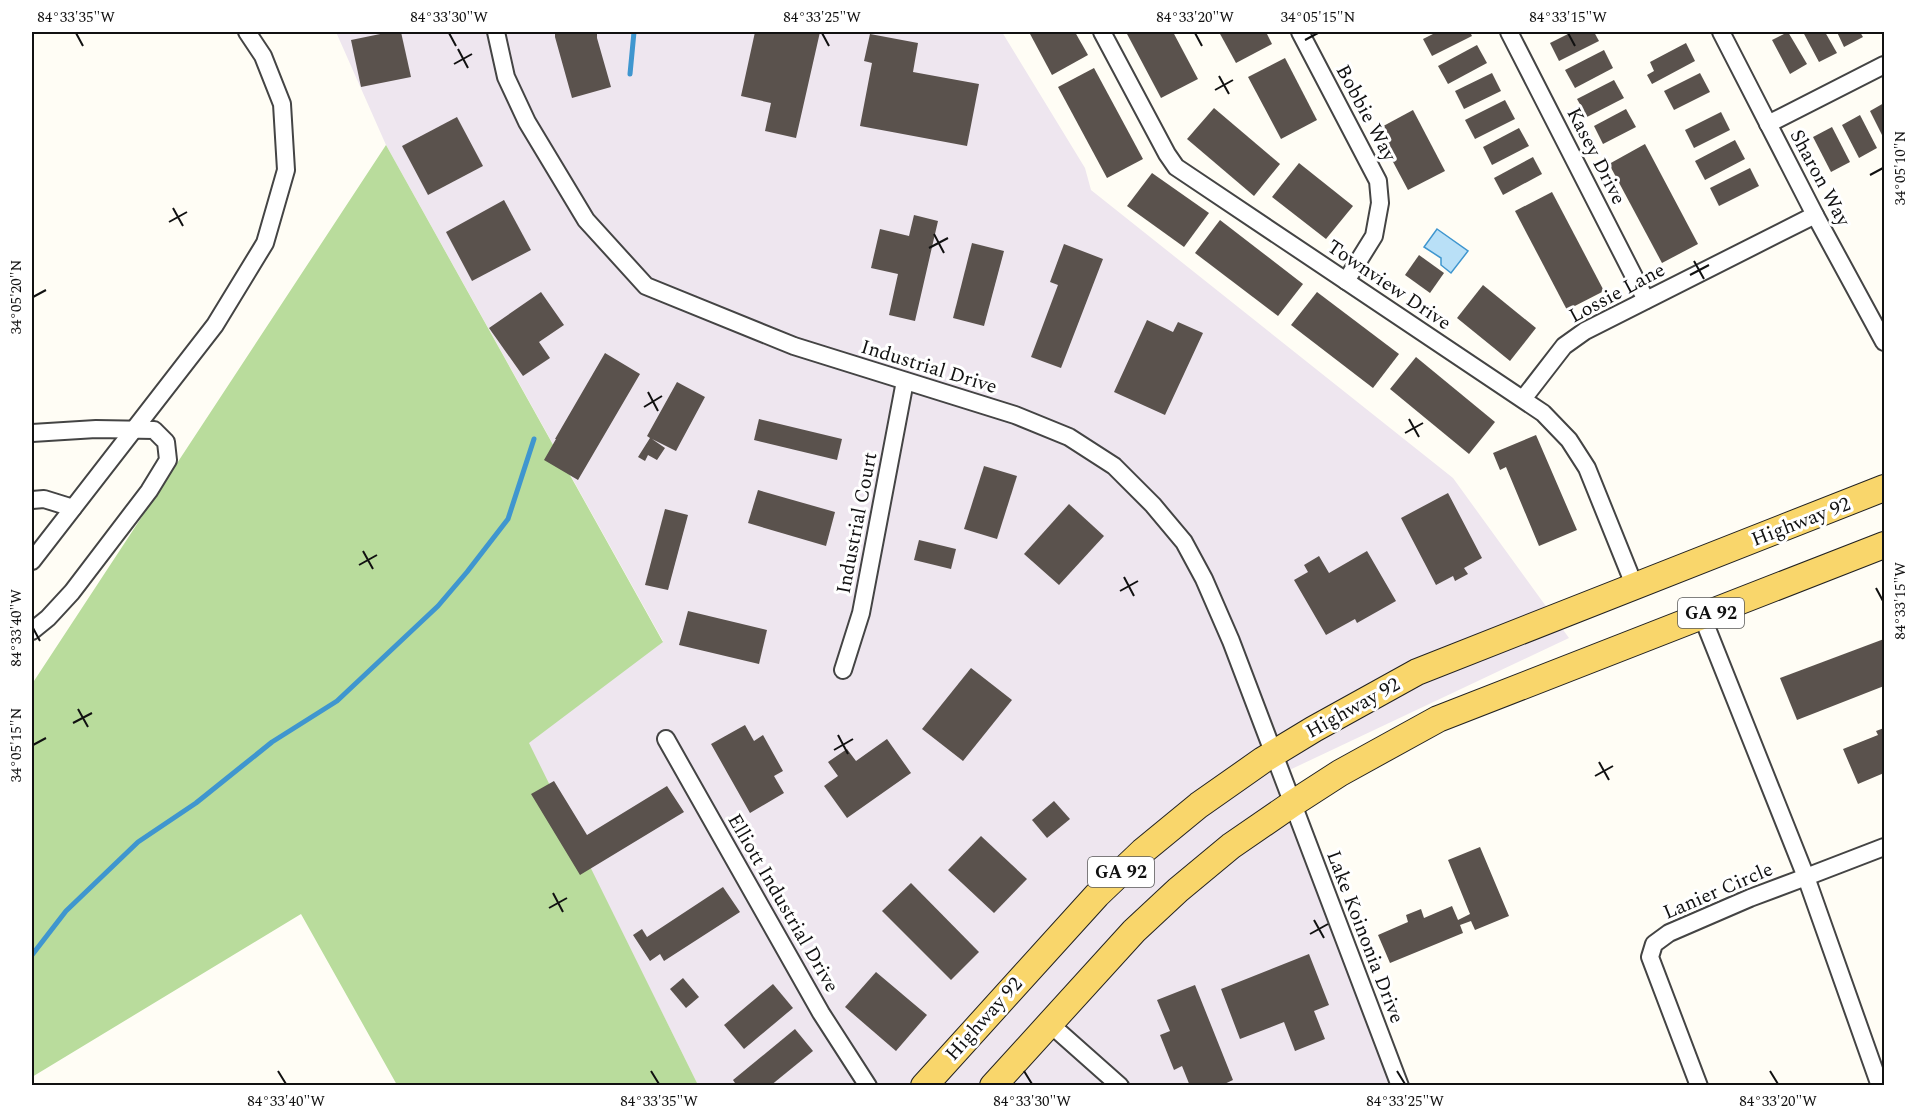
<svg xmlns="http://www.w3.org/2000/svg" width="1916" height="1117" font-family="Spectral,serif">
	<rect width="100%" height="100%" fill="#fffdf5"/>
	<polygon fill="#eee6ef" points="336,32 1002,32 1085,168 1091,190 1453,478 1569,638 1281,774 1397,1085 698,1085 528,743 663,641 386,145"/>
	<polygon fill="#b9dc9c" points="386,145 663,642 529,743 698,1085 397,1085 301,914 32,1077 32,684"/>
	<polygon fill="#b9e0f7" stroke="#3f96cf" stroke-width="1.5" points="1437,229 1468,251 1451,273 1441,265 1441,258 1424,247"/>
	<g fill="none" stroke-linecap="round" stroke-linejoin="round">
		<g stroke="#3f96cf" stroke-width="5">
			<polyline points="630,74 634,32"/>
			<polyline points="32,955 66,911 138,842 196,803 272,742 337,701 438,606 467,572 508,519 534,439"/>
		</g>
	</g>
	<g fill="#5a524d">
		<polygon points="390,32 401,32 411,77 361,87 351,40"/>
		<polygon points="555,32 597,32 597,38 611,87 572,98 555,37"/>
		<polygon points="755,32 820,32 796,138 765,131 771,103 741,96"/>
		<polygon points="1029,32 1075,32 1088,55 1052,75"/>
		<polygon points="1126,32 1173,32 1198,79 1161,98"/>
		<polygon points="1219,32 1266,32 1272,44 1236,63"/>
		<polygon points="1437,32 1470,32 1472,36 1432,56 1423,39"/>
		<polygon points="1572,32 1594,32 1599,41 1559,61 1550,43"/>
		<polygon points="1788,32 1807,64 1790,74 1772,40"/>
		<polygon points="1803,32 1825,32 1837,53 1819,62"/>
		<polygon points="1837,32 1860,32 1863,37 1844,47"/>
		<polygon points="870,34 918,43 913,72 979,84 967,146 860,126 872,63 864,61"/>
		<polygon points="1686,43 1695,61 1652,84 1647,75 1654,71 1650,62"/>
		<polygon points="1477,45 1487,63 1448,84 1438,66"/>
		<polygon points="1604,50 1613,68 1575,88 1565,70"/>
		<polygon points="1285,58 1317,120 1281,139 1248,77"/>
		<polygon points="1094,68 1143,159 1107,178 1058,87"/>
		<polygon points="1492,73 1501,91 1464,109 1455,91"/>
		<polygon points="1700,73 1710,92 1674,110 1664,91"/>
		<polygon points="1614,80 1624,98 1587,117 1577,99"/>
		<polygon points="1505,100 1515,119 1475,139 1465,120"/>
		<polygon points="1884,103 1884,139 1870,111"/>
		<polygon points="1214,108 1280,164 1254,196 1187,139"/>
		<polygon points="1626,109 1636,127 1603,144 1594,126"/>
		<polygon points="1413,110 1445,171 1408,190 1376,130"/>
		<polygon points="1721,112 1730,130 1694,148 1685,130"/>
		<polygon points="1860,115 1877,148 1859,158 1842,125"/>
		<polygon points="457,117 483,166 428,195 402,146"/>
		<polygon points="1832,127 1850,162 1831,172 1813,137"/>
		<polygon points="1519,128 1529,146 1492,165 1483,147"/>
		<polygon points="1735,140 1745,159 1705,180 1695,161"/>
		<polygon points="1645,144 1698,244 1662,263 1609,164"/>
		<polygon points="1533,157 1542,174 1503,195 1494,178"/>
		<polygon points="1299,163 1353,206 1326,239 1272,197"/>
		<polygon points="1750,168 1759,186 1719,206 1710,188"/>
		<polygon points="1152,173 1209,213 1184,247 1127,206"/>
		<polygon points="1552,192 1604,291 1567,310 1515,211"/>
		<polygon points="504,200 531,250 472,281 446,232"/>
		<polygon points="914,215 938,221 915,321 889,315 898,274 871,268 880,229 909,236"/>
		<polygon points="1220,220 1303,284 1278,316 1195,253"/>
		<polygon points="972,243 1004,251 984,326 953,318"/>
		<polygon points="1064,244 1103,259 1061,368 1031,357 1058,285 1050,282"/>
		<polygon points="1419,255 1444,273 1430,293 1405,275"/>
		<polygon points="1483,285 1536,328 1510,361 1457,318"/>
		<polygon points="541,292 564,325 539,342 550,358 523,376 489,328"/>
		<polygon points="1317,292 1399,354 1373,388 1291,325"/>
		<polygon points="1147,320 1173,332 1178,322 1203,333 1165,415 1114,392"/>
		<polygon points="605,353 640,374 578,480 544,460 556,439 555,439"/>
		<polygon points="1416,357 1495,422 1469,454 1390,389"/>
		<polygon points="677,382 705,397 676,451 652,439 665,448 657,460 648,455 645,461 638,457 650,438 647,436"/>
		<polygon points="759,419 842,439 837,460 754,440"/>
		<polygon points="1536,435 1577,530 1539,546 1506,467 1500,470 1493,453"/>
		<polygon points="984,466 1017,476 997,539 964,529"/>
		<polygon points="758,490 835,512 826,546 748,523"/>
		<polygon points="1448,493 1482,558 1464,568 1468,574 1455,581 1453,576 1436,585 1401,518"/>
		<polygon points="1069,504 1104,536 1059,585 1024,554"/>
		<polygon points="665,509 688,515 668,590 645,585"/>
		<polygon points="919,540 956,549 951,569 914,560"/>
		<polygon points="1367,551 1396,601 1357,623 1355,619 1326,635 1294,580 1308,572 1304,565 1319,556 1329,573"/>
		<polygon points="688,611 767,630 759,664 679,645"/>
		<polygon points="1884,639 1884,686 1797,720 1780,678"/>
		<polygon points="971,668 1012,700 963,761 922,729"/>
		<polygon points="745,725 754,741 763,735 783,771 774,776 784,793 750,813 711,744"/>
		<polygon points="1884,728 1884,773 1858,784 1843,749 1878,735 1876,731"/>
		<polygon points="887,739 911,773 847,818 824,786 838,776 828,762 847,749 856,761"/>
		<polygon points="554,781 587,835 667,786 684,812 580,875 531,794"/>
		<polygon points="1054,801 1070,819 1047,838 1032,820"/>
		<polygon points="981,836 1027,879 994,913 948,870"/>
		<polygon points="1480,847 1509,916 1475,930 1471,921 1460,925 1463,933 1390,963 1378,935 1408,922 1406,915 1421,909 1424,918 1452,906 1458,920 1470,914 1448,860"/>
		<polygon points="911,883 979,952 951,980 882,911"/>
		<polygon points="723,887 740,912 664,961 660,954 650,961 633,935 642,929 647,937"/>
		<polygon points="1309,954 1329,1005 1314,1011 1325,1039 1295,1051 1284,1022 1240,1039 1221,989"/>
		<polygon points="876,972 927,1015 896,1051 845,1007"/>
		<polygon points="683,978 699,997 686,1008 670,989"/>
		<polygon points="773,984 793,1008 744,1049 724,1025"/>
		<polygon points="1195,985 1233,1080 1220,1086 1190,1086 1182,1066 1174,1070 1160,1035 1170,1031 1157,1000"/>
		<polygon points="795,1029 813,1051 770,1086 737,1086 733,1080"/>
	</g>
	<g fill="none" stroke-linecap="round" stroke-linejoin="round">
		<defs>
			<g id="minor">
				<polyline points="496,32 506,77 527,122 586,220 646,286 794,346 1015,415 1069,437 1114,466 1153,505 1184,542 1204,579 1231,641 1400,1086"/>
				<polyline points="1102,32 1167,154 1176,167 1543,413 1569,440 1587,468 1635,587"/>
				<polyline points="1300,32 1378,181 1380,203 1374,236 1346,281"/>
				<polyline points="1509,32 1646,300"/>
				<polyline points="1721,32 1815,215 1884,342"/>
				<polyline points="1768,124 1884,65"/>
				<polyline points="1523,399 1564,346 1585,331 1815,215"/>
				<polyline points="32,433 96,429 154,430 166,442 168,460 149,491 72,592 48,618 32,631"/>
				<polyline points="32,500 44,499 73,508"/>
				<polyline points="32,561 215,325 265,243 286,170 282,104 263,56 247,32"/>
				<polyline points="1702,616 1806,877 1884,847"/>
				<polyline points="843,670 861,613 905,381"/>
				<polyline points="666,739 821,1013 868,1086"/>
				<polyline points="1049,1023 1120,1086"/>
				<polyline points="1699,1086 1650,957 1654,944 1669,933 1750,898 1806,877 1880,1086"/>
			</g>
			<g id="primary">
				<polyline points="924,1086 1097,895 1143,851 1199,805 1263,760 1314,729 1417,672 1884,488"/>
				<polyline points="993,1086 1134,931 1178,890 1231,846 1292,804 1340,773 1438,719 1884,545"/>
			</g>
		</defs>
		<use href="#minor" stroke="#444" stroke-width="20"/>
		<use href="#primary" stroke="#222" stroke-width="28"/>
		<use href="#minor" stroke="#fff" stroke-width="16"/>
		<use href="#primary" stroke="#f9d66b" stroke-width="26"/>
	</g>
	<path fill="none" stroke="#111" stroke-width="2" d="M76,33L83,46M449,33L456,46M822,33L829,46M1195,33L1202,46M1568,33L1575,46M1305,40L1318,33M458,49L468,68M454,64L472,54M1219,76L1229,94M1215,90L1233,80M1870,175L1883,168M173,208L183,226M169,222L187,212M934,234L944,253M929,248L948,238M1694,261L1704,279M1690,275L1709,265M33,297L46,290M648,392L658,411M644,407L662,396M1409,419L1419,437M1405,433L1423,423M363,551L373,569M359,565L377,555M1124,577L1134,596M1876,588L1883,601M1120,591L1138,581M33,628L40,641M78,709L88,727M73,723L92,713M838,735L848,754M33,745L46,738M834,750L853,739M1599,762L1609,780M1595,776L1613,766M553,893L563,912M549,908L567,898M1314,920L1324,938M1310,934L1328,924M278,1071L286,1084M651,1071L659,1084M1024,1071L1032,1084M1397,1071L1405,1084M1770,1071L1778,1084"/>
	<g text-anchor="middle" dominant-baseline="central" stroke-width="6" stroke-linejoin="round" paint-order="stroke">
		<g fill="#fff" stroke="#585858" stroke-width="1.5">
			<rect x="1678" y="598" width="66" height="30" rx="4.5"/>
			<rect x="1088" y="857" width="66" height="30" rx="4.5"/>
		</g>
		<g font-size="18" font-weight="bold" fill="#111">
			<text x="1711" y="613">GA 92</text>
			<text x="1121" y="872">GA 92</text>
		</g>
		<g font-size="20" fill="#111" stroke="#fff">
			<text transform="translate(1366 113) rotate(62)">Bobbie Way</text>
			<text transform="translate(1596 156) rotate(63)">Kasey Drive</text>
			<text transform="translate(1820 178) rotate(62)">Sharon Way</text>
			<text transform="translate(1389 285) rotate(34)">Townview Drive</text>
			<text transform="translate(1617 293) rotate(-28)">Lossie Lane</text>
			<text transform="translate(929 367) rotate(17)">Industrial Drive</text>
			<text transform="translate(1801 522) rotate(-21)">Highway 92</text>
			<text transform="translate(857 523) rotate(-79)">Industrial Court</text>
			<text transform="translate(1353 708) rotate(-29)">Highway 92</text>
			<text transform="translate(1718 891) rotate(-23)">Lanier Circle</text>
			<text transform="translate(783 903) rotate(60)">Elliott Industrial Drive</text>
			<text transform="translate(1365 937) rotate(69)">Lake Koinonia Drive</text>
			<text transform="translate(984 1019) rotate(-48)">Highway 92</text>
		</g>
	</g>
	<rect width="1916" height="1117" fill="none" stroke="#ffffff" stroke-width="66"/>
	<rect x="33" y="33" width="1850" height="1051" fill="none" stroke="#111" stroke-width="2"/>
	<g font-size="15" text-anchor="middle" fill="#111">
		<text x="76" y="22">84°33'35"W</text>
		<text x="449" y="22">84°33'30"W</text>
		<text x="822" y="22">84°33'25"W</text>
		<text x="1195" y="22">84°33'20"W</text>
		<text x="1318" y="22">34°05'15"N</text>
		<text x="1568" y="22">84°33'15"W</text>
		<text transform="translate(1900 168) rotate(-90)" y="5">34°05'10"N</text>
		<text transform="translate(16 297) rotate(-90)" y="5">34°05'20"N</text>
		<text transform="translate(1900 601) rotate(-90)" y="5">84°33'15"W</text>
		<text transform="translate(16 628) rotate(-90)" y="5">84°33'40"W</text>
		<text transform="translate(16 745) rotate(-90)" y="5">34°05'15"N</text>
		<text x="286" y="1106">84°33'40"W</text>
		<text x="659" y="1106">84°33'35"W</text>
		<text x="1032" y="1106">84°33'30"W</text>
		<text x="1405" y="1106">84°33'25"W</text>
		<text x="1778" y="1106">84°33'20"W</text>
	</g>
</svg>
